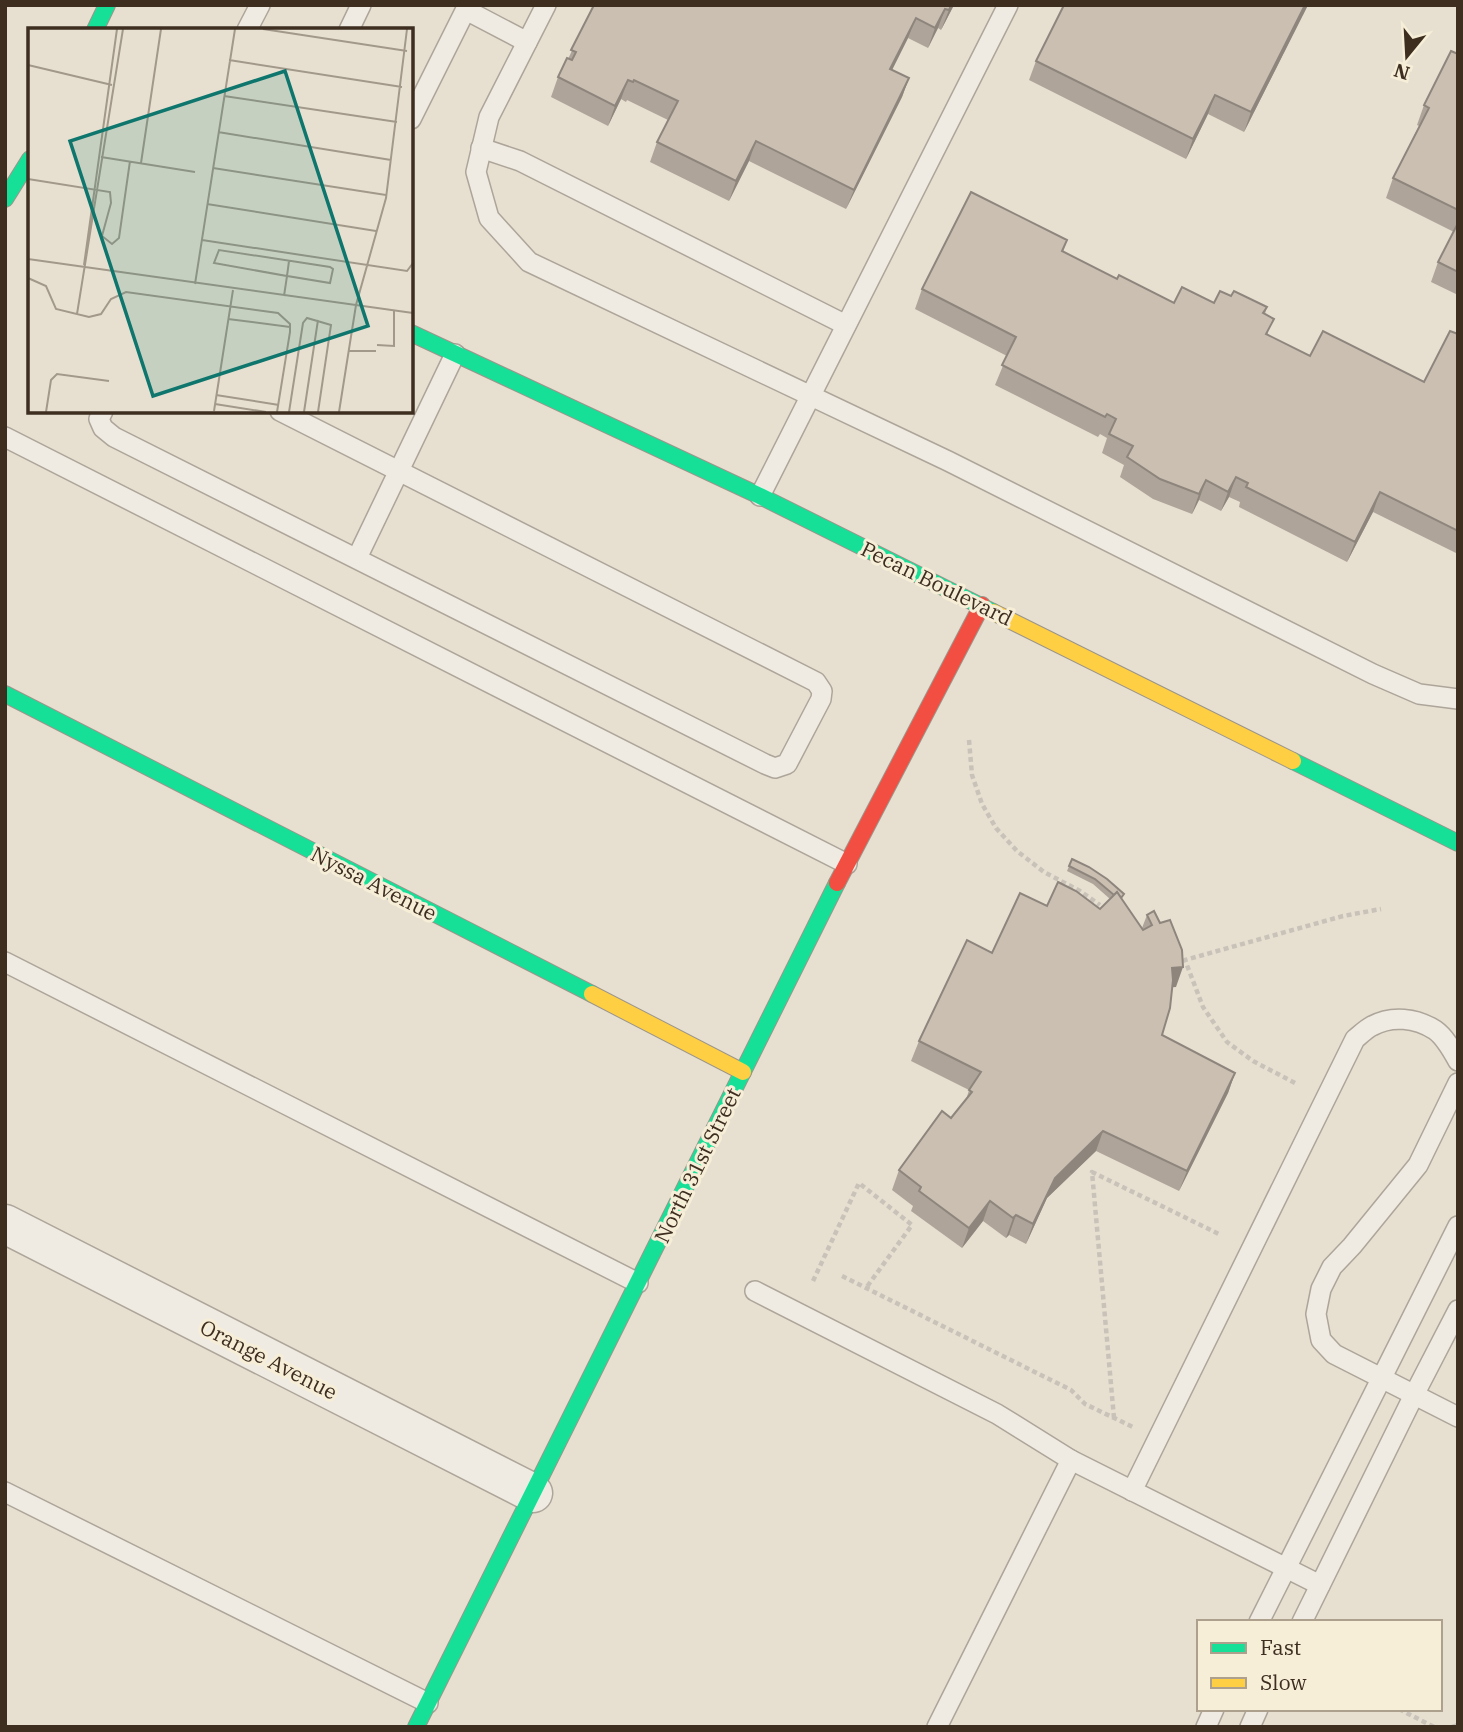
<svg xmlns="http://www.w3.org/2000/svg" width="1463" height="1732" font-family="'IBM Plex Serif',serif">
	<rect width="100%" height="100%" fill="#e7e0d1"/>
	<g fill="none" stroke-linecap="round" stroke-linejoin="round">
		<defs>
			<g id="lane">
				<polyline points="546,5 489,117 476,172 489,218 529,262 948,461 1373,674 1419,694 1458,699"/>
				<polyline points="466,10 527,42"/>
				<polyline points="247,30 260,5"/>
				<polyline points="349,30 361,5"/>
				<polyline points="411,119 468,5"/>
				<polyline points="481,148 520,161 846,325"/>
				<polyline points="103,411 99,419 103,428 114,437 765,764 775,768 787,764 821,699 822,691 816,682 280,411"/>
				<polyline points="5,437 847,864"/>
				<polyline points="760,496 1008,5"/>
				<polyline points="357,558 455,354"/>
				<polyline points="5,962 638,1283"/>
				<polyline points="1458,1083 1418,1165 1352,1246 1332,1267 1321,1289 1316,1314 1321,1340 1334,1354 1458,1417"/>
				<polyline points="755,1291 997,1414 1071,1460 1320,1585"/>
				<path d="M1132,1491L1355,1039C1360,1035 1366,1029 1372,1026C1392,1015 1416,1018 1435,1030C1445,1037 1452,1050 1458,1061"/>
				<polyline points="5,1492 428,1703"/>
				<polyline points="1259,1622 1458,1226"/>
				<polyline points="1302,1622 1414,1395 1458,1310"/>
				<polyline points="937,1727 1071,1460"/>
				<polyline points="1206,1727 1214,1709"/>
				<polyline points="1250,1727 1258,1709"/>
			</g>
			<polyline id="street" points="5,1224 533,1493"/>
			<g id="fast">
				<polyline points="95,30 107,5"/>
				<polyline points="5,199 30,159"/>
				<polyline points="411,333 760,496 993,612"/>
				<polyline points="5,694 592,994"/>
				<polyline points="1293,761 1458,843"/>
				<polyline points="416,1727 837,883"/>
			</g>
			<g id="slow">
				<polyline points="993,612 1293,761"/>
				<polyline points="592,994 743,1072"/>
			</g>
			<polyline id="jam" points="837,883 982,605"/>
		</defs>
		<use href="#lane" stroke="#ada599" stroke-width="22"/>
		<use href="#street" stroke="#ada599" stroke-width="41"/>
		<use href="#fast" stroke="#9c958a" stroke-width="18"/>
		<use href="#slow" stroke="#9c958a" stroke-width="18"/>
		<use href="#jam" stroke="#9c958a" stroke-width="18"/>
		<g stroke="#c8c2b9" stroke-width="4.5" stroke-dasharray="5 3.5" stroke-linecap="butt">
			<polyline points="969,740 972,775 982,804 996,828 1017,851 1044,872 1080,891 1100,905"/>
			<polyline points="1295,1083 1253,1061 1227,1042 1203,1007 1185,960 1343,916 1381,909"/>
			<polyline points="842,1276 1071,1390 1085,1404 1135,1428"/>
			<polyline points="813,1281 859,1183 912,1225 866,1288"/>
			<polyline points="1114,1418 1092,1172 1221,1235"/>
			<polyline points="1399,1709 1434,1727"/>
			<polyline points="1452,1727 1458,1725"/>
		</g>
		<use href="#lane" stroke="#efebe3" stroke-width="19"/>
		<use href="#street" stroke="#efebe3" stroke-width="38"/>
		<use href="#fast" stroke="#16e098" stroke-width="16"/>
		<use href="#slow" stroke="#ffcf43" stroke-width="16"/>
		<use href="#jam" stroke="#f24e42" stroke-width="16"/>
	</g>
	<g fill="#afa499">
		<polygon points="594,5 954,5 941,30 938,28 928,48 908,38 892,70 909,78 902,97 846,209 749,161 729,201 650,162 657,142 668,120 627,100 626,102 621,99 608,126 551,97 558,77 568,59"/>
		<polygon points="1064,5 1308,5 1244,132 1208,114 1186,159 1029,80 1036,61"/>
		<polygon points="1458,54 1458,295 1431,282 1438,262 1454,232 1386,198 1393,178 1419,126 1417,125 1424,105"/>
		<polygon points="1067,240 1063,252 1117,279 1174,303 1214,303 1231,296 1267,307 1265,314 1268,335 1310,356 1424,382 1458,334 1458,554 1373,512 1347,562 1239,507 1240,502 1229,497 1221,511 1199,500 1192,514 1153,499 1120,477 1124,465 1102,453 1107,438 1100,434 1098,437 995,385 1007,356 915,309 922,289"/>
		<polygon points="1072,859 1122,900 1142,928 1147,915 1154,911 1176,987 1172,987 1162,1035 1235,1073 1228,1093 1179,1191 1096,1151 1047,1198 1026,1244 1009,1235 1006,1238 983,1221 962,1248 911,1211 913,1206 892,1190 899,1170 951,1118 966,1100 969,1090 911,1061 919,1041 992,953 1047,906 1100,909 1110,899 1093,884 1067,871"/>
	</g>
	<g fill="#8e867d">
		<polygon points="951,5 954,5 941,30"/>
		<polygon points="1305,5 1308,5 1244,132 1251,112"/>
		<polygon points="945,9 938,28 928,48 935,28"/>
		<polygon points="916,18 908,38 883,88 890,69"/>
		<polygon points="909,78 902,97 846,209 854,190"/>
		<polygon points="628,80 621,99 608,126 615,106"/>
		<polygon points="1215,95 1208,114 1186,159 1193,139"/>
		<polygon points="756,141 749,161 729,201 736,181"/>
		<polygon points="1236,477 1229,497 1221,511 1228,492"/>
		<polygon points="1206,480 1199,500 1192,514 1199,494"/>
		<polygon points="1380,492 1373,512 1347,562 1355,542"/>
		<polygon points="1183,967 1176,987 1164,988 1172,968"/>
		<polygon points="1235,1073 1228,1093 1179,1191 1187,1171"/>
		<polygon points="1103,1131 1096,1151 1047,1198 1026,1244 1033,1224 1055,1178"/>
		<polygon points="990,1201 983,1221 962,1248 969,1228"/>
		<polygon points="1016,1215 1009,1235 1006,1238 1013,1218"/>
	</g>
	<g fill="#cbbfb2" stroke="#8e867d" stroke-width="2">
		<polygon points="594,5 951,5 949,10 945,9 935,28 916,18 890,69 909,78 854,190 756,141 736,181 657,142 678,101 634,80 633,82 628,80 615,106 558,77 567,58 572,60 576,52 571,50"/>
		<polygon points="1064,5 1305,5 1251,112 1215,95 1193,139 1036,61"/>
		<polygon points="1451,51 1458,54 1458,210 1393,178 1429,108 1424,105"/>
		<polygon points="971,192 1067,240 1062,251 1117,279 1119,275 1174,303 1182,287 1214,303 1220,291 1231,296 1234,291 1267,307 1263,313 1274,319 1266,334 1310,356 1323,331 1424,382 1450,331 1458,334 1458,531 1380,492 1355,542 1246,487 1248,483 1236,477 1228,492 1206,480 1199,494 1160,479 1127,457 1133,446 1109,434 1116,419 1107,414 1105,417 1002,365 1016,337 922,289"/>
		<polygon points="1458,223 1458,272 1438,262"/>
		<polygon points="1072,859 1089,867 1107,879 1124,894 1121,898 1117,892 1114,895 1095,879 1069,866"/>
		<polygon points="1058,882 1076,891 1100,909 1117,892 1143,930 1152,925 1147,915 1154,911 1160,923 1170,920 1182,950 1183,967 1172,968 1173,980 1170,1008 1162,1035 1235,1073 1187,1171 1103,1131 1055,1178 1033,1224 1016,1215 1013,1218 990,1201 969,1228 919,1191 921,1187 899,1170 942,1111 951,1118 972,1092 969,1090 981,1072 919,1041 967,940 992,953 1020,893 1047,906"/>
	</g>
	<g text-anchor="middle" dominant-baseline="central" stroke-width="6" stroke-linejoin="round" paint-order="stroke">
		<g font-size="21" fill="#3d2e20" stroke="#f7eed8">
			<text transform="translate(937 583) rotate(26)">Pecan Boulevard</text>
			<text transform="translate(374 883) rotate(27)">Nyssa Avenue</text>
			<text transform="translate(697 1165) rotate(-64)">North 31st Street</text>
			<text transform="translate(269 1359) rotate(27)">Orange Avenue</text>
		</g>
	</g>
	<g transform="translate(28 28)">
		<rect width="385" height="385" fill="#e7e0d1"/>
		<path fill="none" stroke="#a3998a" stroke-width="2" d="M235,1L379,23M201,32L374,59M0,37L84,57M196,68L369,94M190,104L363,132M73,129L167,144M113,135L133,1M185,140L358,167M0,151L82,164L83,175L74,208L84,216L91,210L102,133M179,176L348,203M174,212L379,243L385,235M0,231L385,285M56,237L89,1M0,250L18,258L28,281L61,289L73,286L83,271L98,264L250,285L262,296V304L249,384M167,256L207,1M256,268L259,248L302,255L305,241L302,239L191,222L186,235L259,248L261,233M49,286L95,1M200,291L262,299M349,317L366,318V282M321,323H348M188,367L251,377M187,376L238,384M186,383L205,262M18,384L23,352L29,346L81,353M261,384L275,295L279,290L303,297L290,384M276,384L290,292M311,384L328,277L358,170L379,1"/>
		<path fill="#0f766e" fill-opacity="0.15" stroke="#0f766e" stroke-width="3.5" d="M257,43L340,298L125,368L42,113Z"/>
		<rect width="385" height="385" fill="none" stroke="#3d2e20" stroke-width="3.5"/>
	</g>
	<rect width="1463" height="1732" fill="none" stroke="#3d2e20" stroke-width="14"/>
	<rect x="1197" y="1620" width="245" height="91" fill="#f7eed8" stroke="#ada18e" stroke-width="2"/>
	<rect x="1211" y="1643" width="35" height="10" fill="#16e098" stroke="#ada18e" stroke-width="2"/>
	<text x="1260" y="1655" font-size="21" fill="#3d2e20">Fast</text>
	<rect x="1211" y="1678" width="35" height="10" fill="#ffcf43" stroke="#ada18e" stroke-width="2"/>
	<text x="1260" y="1690" font-size="21" fill="#3d2e20">Slow</text>
	<g transform="translate(1407 56) rotate(198)" stroke="#f7eed8" stroke-width="5" paint-order="stroke">
	<path d="M0-5L12 26L0 18L-12 26Z" fill="#3d2e20"/>
	<text y="-10" font-size="19" font-weight="bold" text-anchor="middle" fill="#3d2e20">N</text>
	</g>
</svg>
